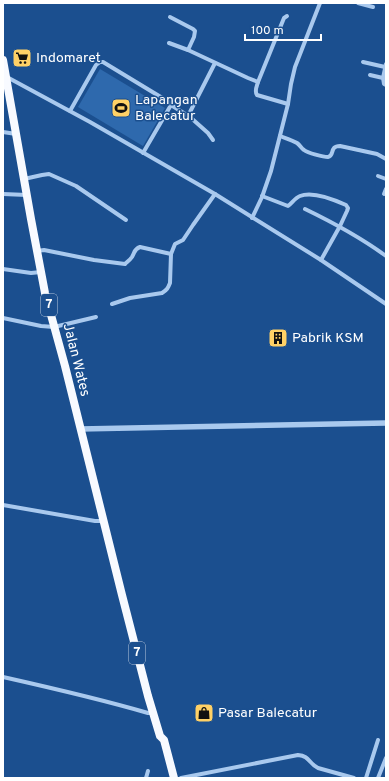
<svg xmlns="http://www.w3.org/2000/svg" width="389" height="781" font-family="Overpass,sans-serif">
	<rect width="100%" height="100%" fill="#1b4f8f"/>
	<polygon fill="#2e69ad" points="100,69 165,108 143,146 78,107"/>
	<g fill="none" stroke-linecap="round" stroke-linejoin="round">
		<g stroke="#a9c9ee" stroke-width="4">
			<polyline points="358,3 373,7"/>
			<polyline points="170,17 193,29 195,31 194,37 188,50"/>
			<path d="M169,43L188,50L248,78L258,82C257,86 254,91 257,95L288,104"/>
			<polyline points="363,62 385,67"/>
			<polyline points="370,75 383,78 384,84 386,85"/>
			<polyline points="5,76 90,122 215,194 321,260 386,304"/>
			<polyline points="383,78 386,64"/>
			<polyline points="258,82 284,18 287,16"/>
			<polyline points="171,105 190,117"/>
			<polyline points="70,111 96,65 100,62 103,62 169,102 171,105 143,153"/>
			<polyline points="3,132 16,134"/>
			<path d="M280,136C285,138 292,140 297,143C300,145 301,148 304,150C308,153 323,157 328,157C335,156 329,146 340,146L377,154L386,159"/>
			<polyline points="213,140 208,133 190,117 189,114 215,63"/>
			<polyline points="378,176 386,179"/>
			<polyline points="24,179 42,175 49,174 76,186 126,220"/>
			<polyline points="3,194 27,195"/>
			<polyline points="384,194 386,189"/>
			<path d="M262,196L288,206C292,203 295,198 300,196C312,191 335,200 346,205L348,208L347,211L340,226L321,260"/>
			<path d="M305,209C334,223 360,237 386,256"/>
			<polyline points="252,218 262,197 271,171 288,104 291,84 295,67 320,3"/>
			<path d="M37,251L44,250L94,260L125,264C127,262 130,260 132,257C135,252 134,249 140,247L171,254L175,244L183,240L193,225L215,194"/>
			<polyline points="3,269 31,273 41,272"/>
			<path d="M112,304L130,298L162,293C167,290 168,288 170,283L171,254"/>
			<polyline points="3,318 41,326 54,327 96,317"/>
			<polyline points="3,505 95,521 103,521"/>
			<path d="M3,677C52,688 100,699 148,713H153"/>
			<polyline points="146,778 148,771"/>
			<path d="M181,778L298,755C310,756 308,763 318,768L354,778"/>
			<polyline points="366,778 378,740"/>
			<polyline points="378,778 386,758"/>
		</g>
		<polyline stroke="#a9c9ee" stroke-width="5.5" points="80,429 386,423"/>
		<polyline stroke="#f8faff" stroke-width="8" points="3,60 31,219 45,293 65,366 122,595 148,696 160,736 164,740 174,778"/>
	</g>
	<defs>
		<symbol id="supermarket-square" viewBox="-11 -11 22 22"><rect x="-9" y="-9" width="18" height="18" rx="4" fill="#ffd166" stroke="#1b4f8f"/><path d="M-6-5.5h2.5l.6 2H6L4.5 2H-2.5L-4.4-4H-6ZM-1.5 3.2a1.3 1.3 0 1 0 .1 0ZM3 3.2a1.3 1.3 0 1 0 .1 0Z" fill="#111"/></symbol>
		<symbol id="stadium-square" viewBox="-11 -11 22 22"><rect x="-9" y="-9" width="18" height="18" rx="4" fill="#ffd166" stroke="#1b4f8f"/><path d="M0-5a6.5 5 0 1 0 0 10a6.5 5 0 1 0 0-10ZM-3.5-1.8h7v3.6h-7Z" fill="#111"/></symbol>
		<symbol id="building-square" viewBox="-11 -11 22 22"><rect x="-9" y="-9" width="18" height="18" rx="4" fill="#ffd166" stroke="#1b4f8f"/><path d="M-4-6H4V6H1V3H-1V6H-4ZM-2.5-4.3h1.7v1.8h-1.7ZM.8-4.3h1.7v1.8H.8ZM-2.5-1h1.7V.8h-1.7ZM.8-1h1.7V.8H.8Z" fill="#111"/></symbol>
		<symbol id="shop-square" viewBox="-11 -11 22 22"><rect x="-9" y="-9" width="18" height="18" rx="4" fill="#ffd166" stroke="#1b4f8f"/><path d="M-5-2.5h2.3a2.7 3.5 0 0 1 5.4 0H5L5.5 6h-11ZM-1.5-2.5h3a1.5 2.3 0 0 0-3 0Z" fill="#111"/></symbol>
	</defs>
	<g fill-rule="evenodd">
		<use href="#supermarket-square" x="11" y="47" width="22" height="22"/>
		<use href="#stadium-square" x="110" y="97" width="22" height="22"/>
		<use href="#building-square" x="267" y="327" width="22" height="22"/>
		<use href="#shop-square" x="193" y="702" width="22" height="22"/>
	</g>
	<g text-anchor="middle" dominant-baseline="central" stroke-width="3" stroke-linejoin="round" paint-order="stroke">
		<g fill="#1b4f8f" stroke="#bbcadd" stroke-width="1">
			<rect x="41" y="294" width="16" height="22" rx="3"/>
			<rect x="129" y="642" width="16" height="22" rx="3"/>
		</g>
		<g font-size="13" font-weight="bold" fill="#fff">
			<text x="49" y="305">7</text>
			<text x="137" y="653">7</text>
		</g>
		<g font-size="14" fill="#fff" stroke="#1b4f8f" text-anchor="start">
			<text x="36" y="58">Indomaret</text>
			<text x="135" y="100">Lapangan<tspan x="135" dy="16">Balecatur</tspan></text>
			<text x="292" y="338">Pabrik KSM</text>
			<text x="218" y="713">Pasar Balecatur</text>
		</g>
		<g font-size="14" fill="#fff" stroke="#1b4f8f">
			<text transform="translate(76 360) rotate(76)">Jalan Wates</text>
		</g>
	</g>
	<rect width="389" height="781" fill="none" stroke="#ffffff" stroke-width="8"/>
	<path d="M245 34v6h76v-6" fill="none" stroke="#ffffff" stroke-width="2"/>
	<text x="251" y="34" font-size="12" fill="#ffffff" stroke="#1b4f8f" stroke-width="3" paint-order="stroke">100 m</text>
</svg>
